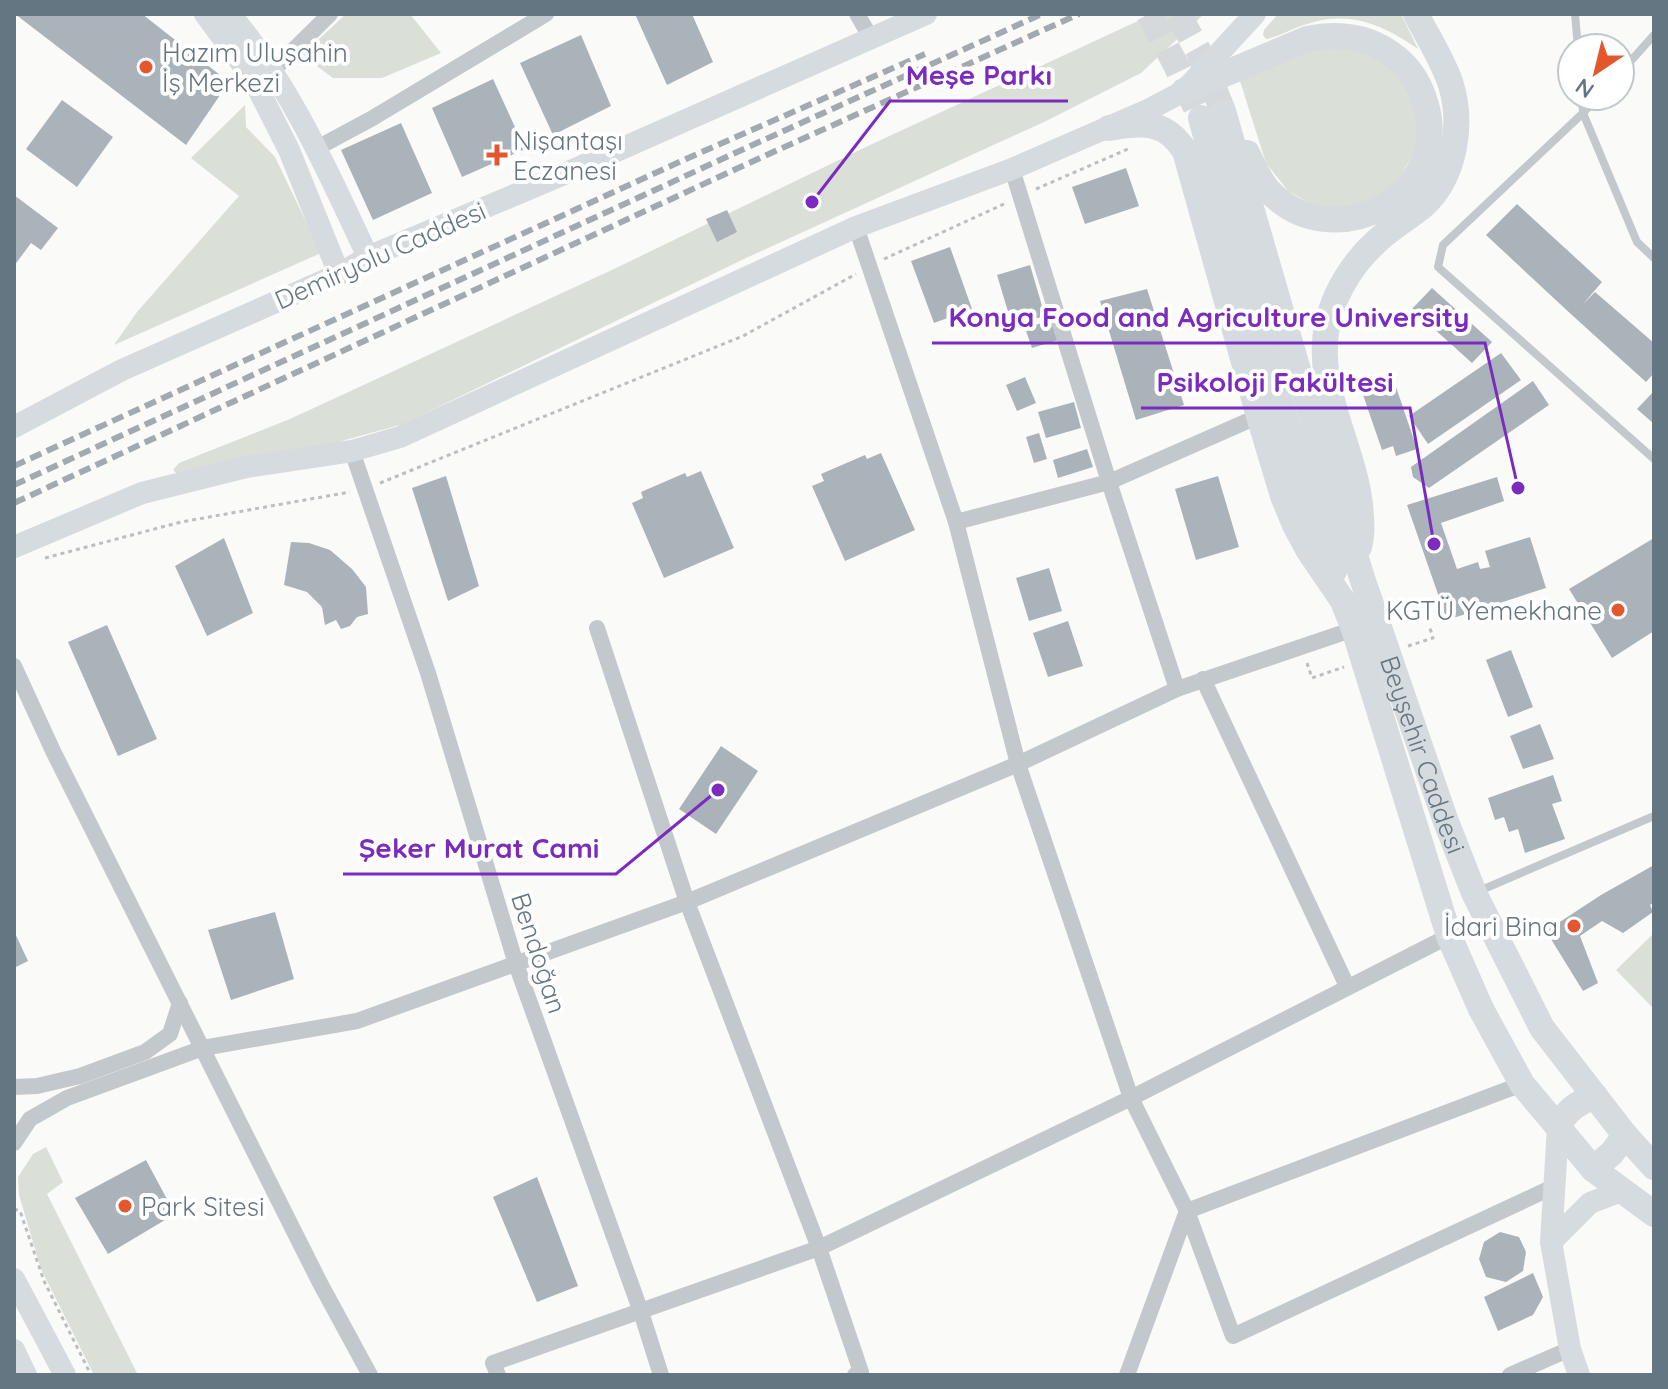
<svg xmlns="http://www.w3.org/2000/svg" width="1668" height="1389" font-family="Quicksand,sans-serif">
	<rect width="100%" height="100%" fill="#fafaf8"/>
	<g fill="#dadfd7">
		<polygon points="346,14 410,14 441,53 382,78 333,78 302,55"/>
		<polygon points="1153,14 1204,14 1141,73 1044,122 746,258 403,424 331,444 177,474 173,470 179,463 290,419 614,269 870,145"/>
		<path d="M1278,14H1401L1418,49C1383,25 1350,10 1307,24C1293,28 1279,37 1266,39L1263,35L1264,30Z"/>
		<polygon points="1323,44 1369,47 1401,69 1417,102 1421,140 1391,193 1352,209 1318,208 1288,191 1266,163 1240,81 1275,62"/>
		<polygon points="245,105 246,127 275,157 321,253 114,345 137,312 239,196 191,158"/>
		<polygon points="1654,933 1654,1009 1616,970"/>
		<polygon points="46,1147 63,1182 47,1194 138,1375 94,1375 41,1269 19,1195 18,1177 33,1154"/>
	</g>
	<g fill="#aab3b9">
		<polygon points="15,14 142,14 229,82 186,145"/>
		<polygon points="635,14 692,14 713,62 667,85"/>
		<polygon points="581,35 611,106 553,135 520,63"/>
		<polygon points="493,79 525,149 462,177 432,108"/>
		<polygon points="62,100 113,137 77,187 26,149"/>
		<polygon points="401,123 432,193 373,220 341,150"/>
		<polygon points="1126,168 1139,206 1085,224 1072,187"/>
		<polygon points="14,195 58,228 41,250 31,243 14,266"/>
		<polygon points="1517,204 1602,282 1583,304 1595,292 1654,343 1654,373 1646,382 1573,316 1486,235"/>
		<polygon points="727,210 737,232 717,242 706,219"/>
		<polygon points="950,247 972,309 934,323 911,261"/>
		<polygon points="1030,265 1045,316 1012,325 997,275"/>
		<polygon points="1432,288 1492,342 1472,363 1412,309"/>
		<polygon points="1147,289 1184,405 1136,420 1100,301"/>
		<polygon points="1052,320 1059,340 1032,348 1025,328"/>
		<polygon points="1501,353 1521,380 1428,444 1409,416"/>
		<polygon points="1025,377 1036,403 1017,411 1006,385"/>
		<polygon points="1394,381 1417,449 1396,456 1393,446 1382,450 1362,392"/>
		<polygon points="1533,381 1549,405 1429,488 1413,477 1411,467"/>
		<polygon points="1654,391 1654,424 1637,409"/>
		<polygon points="1074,402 1081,428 1046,438 1038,412"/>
		<polygon points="1039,433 1047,459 1034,463 1026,437"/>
		<polygon points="1087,449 1093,467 1058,478 1053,460"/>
		<polygon points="881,453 915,530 845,561 812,486 824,481 821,474 865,455 867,459"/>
		<polygon points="701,471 734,548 664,578 632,503 643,498 641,492 685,473 687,477"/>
		<polygon points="446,476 479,586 448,601 412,488"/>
		<polygon points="1218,476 1239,547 1196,560 1175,489"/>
		<polygon points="1497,477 1504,501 1441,523 1457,569 1478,562 1480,569 1490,567 1485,551 1530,537 1546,588 1447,620 1407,505"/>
		<polygon points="224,538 253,613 207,636 175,566"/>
		<polygon points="1654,538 1654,631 1612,658 1569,589"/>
		<polygon points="291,542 309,543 330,550 352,569 366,587 368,614 357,617 350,626 341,629 336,620 325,625 322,607 307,592 284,585"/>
		<polygon points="1049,568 1062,611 1029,621 1016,578"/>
		<polygon points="1068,621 1083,666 1048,677 1033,633"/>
		<polygon points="107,625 157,739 118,756 68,642"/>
		<polygon points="1511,650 1533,707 1508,717 1486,660"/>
		<polygon points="1540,724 1554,759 1523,769 1510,736"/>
		<polygon points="721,746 758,771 716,834 679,809"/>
		<polygon points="1553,775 1562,801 1552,804 1565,839 1525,853 1518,829 1509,832 1504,817 1495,820 1488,798"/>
		<polygon points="1654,865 1654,902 1650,905 1653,912 1623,933 1602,921 1580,936 1598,983 1583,991 1546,931 1601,895"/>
		<polygon points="275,912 294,979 231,1000 208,930"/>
		<polygon points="14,931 28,961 14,968"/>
		<polygon points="146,1160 175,1214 108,1254 75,1198"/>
		<polygon points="537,1177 578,1286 537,1302 493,1197"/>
		<polygon points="1500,1232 1519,1237 1526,1252 1523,1271 1506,1282 1486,1277 1479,1259 1484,1242"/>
		<polygon points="1533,1273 1543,1297 1533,1315 1498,1331 1484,1297"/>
	</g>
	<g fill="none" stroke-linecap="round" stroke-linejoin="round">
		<g stroke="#d5d9db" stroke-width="26" stroke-dasharray="26 13" stroke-linecap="butt">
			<polyline points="1149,14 1176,65 1201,118"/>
			<polyline points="1178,14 1199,52 1223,111"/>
		</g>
		<g stroke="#bbbfc2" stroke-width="3" stroke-dasharray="4 4" stroke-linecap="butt">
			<polyline points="1036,189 1128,149"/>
			<polyline points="884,259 1004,204"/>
			<polyline points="380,483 743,336 856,274"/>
			<polyline points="45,558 181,522 350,492"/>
			<polyline points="1408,646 1433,638 1429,625"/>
			<polyline points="1307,663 1312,678 1344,667"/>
			<polyline points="14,1209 20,1211 44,1281 91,1375"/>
		</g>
		<g stroke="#c3c8cc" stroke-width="8">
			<polyline points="1575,14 1578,48"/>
			<polyline points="1620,73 1654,35"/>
			<polyline points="1582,96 1583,113 1637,242 1654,258"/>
			<polyline points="1599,96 1583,113 1443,245 1438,267 1654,459"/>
			<polyline points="1479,891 1654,816"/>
		</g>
		<g stroke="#c3c8cc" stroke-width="16">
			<polyline points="857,14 871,38"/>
			<polyline points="265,78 330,14"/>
			<polyline points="317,148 371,119 546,14"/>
			<polyline points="1012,169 1109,482 1177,689"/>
			<polyline points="856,227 956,522 1018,764 1131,1098 1187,1211 1233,1336 1553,1187"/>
			<polyline points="352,451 428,673 516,964 641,1312 661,1375"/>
			<polyline points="956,522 1109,482 1259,416"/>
			<polyline points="597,628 687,902 819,1248 861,1372 855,1375"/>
			<polyline points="14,666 53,751 320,1283 370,1375"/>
			<polyline points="1203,679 1347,986"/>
			<polyline points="14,1087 37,1086 80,1076 145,1052 170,1034 180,1003"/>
			<polyline points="14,1143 30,1119 67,1098 203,1048 357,1021 687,902 1018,764 1177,689 1354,629"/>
			<polyline points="498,1375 493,1363 819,1248 1131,1098 1449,936"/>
			<polyline points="1127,1375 1187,1211 1522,1084"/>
			<polyline points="1510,1375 1570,1349"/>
		</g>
		<g stroke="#d6dbdf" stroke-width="22">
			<polyline points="205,14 253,79 289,150 339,274"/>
			<path d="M230,14C291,86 328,172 368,257"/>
			<polyline points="14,427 122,370 339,274 368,257 571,171 926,14"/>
			<polyline points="14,547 142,493 246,467 352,451 400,437 856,227 1012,169 1150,109 1184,91 1255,14"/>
			<polyline points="1558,1127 1551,1242 1570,1349 1579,1375"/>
			<polyline points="1551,1242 1590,1203 1624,1190"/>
			<polyline points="14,1279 65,1375"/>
			<polyline points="14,1350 26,1375"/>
		</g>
		<g stroke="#d6dbdf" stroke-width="26">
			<path d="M1184,91L1307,39C1340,32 1371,36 1398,59C1412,71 1421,87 1426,105C1452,195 1333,260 1268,190C1259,179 1253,166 1247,153"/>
			<path id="s1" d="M1223,111L1307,401L1363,581L1445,819L1474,893L1542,1028L1625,1135L1654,1167"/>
			<polyline points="1201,118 1281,405 1334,571"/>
			<path d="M1109,128C1142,122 1165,120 1185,151L1259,416L1283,496L1295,525L1309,551L1343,601L1354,629L1449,936L1481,1009L1522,1084L1558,1127L1593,1169L1654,1214"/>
			<path d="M1359,547C1363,533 1361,518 1360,504C1352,440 1310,380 1330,314C1338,287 1355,261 1376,242C1390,228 1409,218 1424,205C1455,176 1463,125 1451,85C1444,62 1427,36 1416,14"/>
			<path d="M1558,1127C1566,1110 1578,1103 1595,1096"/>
			<polyline points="1593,1169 1612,1153 1625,1135"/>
		</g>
		<g stroke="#a2aab0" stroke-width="6" stroke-dasharray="12 6" stroke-linecap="butt">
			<polyline points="14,466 686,159 925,54"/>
			<polyline points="14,485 746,148 1042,14"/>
			<polyline points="14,503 749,163 1079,14"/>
		</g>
	</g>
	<g fill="#e4572e" stroke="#fff" stroke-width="3">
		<circle cx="146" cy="67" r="8"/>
		<path d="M493 143h8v8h8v8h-8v8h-8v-8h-8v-8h8z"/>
		<circle cx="1618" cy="610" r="8"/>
		<circle cx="1574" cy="926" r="8"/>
		<circle cx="125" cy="1206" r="8"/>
	</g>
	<g text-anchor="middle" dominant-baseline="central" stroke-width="8" stroke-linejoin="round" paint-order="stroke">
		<g font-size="26" fill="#657683" stroke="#fff" text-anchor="start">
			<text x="162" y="52">Hazım Uluşahin<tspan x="162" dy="30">İş Merkezi</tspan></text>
			<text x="513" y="140">Nişantaşı<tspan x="513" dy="30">Eczanesi</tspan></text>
			<text x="1602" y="610" text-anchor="end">KGTÜ Yemekhane</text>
			<text x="1558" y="926" text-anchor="end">İdari Bina</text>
			<text x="141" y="1206">Park Sitesi</text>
		</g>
		<g font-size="26" fill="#657683" stroke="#fff">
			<text transform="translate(380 255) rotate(-24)">Demiryolu Caddesi</text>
			<text stroke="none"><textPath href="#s1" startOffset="674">Beyşehir Caddesi</textPath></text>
			<text transform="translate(539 953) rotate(72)">Bendoğan</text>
		</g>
	</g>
	<path fill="none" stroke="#7b2cbf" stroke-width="3" d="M812 202L890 101H1068M1518 488L1485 343H932M1434 544L1410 408H1141M718 790L616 874H343"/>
	<g fill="#7b2cbf" stroke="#fff" stroke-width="3">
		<circle cx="812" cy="202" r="8"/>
		<circle cx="1518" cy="488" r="8"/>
		<circle cx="1434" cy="544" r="8"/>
		<circle cx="718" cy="790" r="8"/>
	</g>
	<g font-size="28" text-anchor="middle" font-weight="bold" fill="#7b2cbf" stroke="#fff" stroke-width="8" stroke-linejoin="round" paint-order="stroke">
		<text x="979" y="85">Meşe Parkı</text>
		<text x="1209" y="327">Konya Food and Agriculture University</text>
		<text x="1275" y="392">Psikoloji Fakültesi</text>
		<text x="479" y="858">Şeker Murat Cami</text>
	</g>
	<rect width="1668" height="1389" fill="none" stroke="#657683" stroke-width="32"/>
	<g transform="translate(1596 72) rotate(215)"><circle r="38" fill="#ffffff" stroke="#c1c8cd" stroke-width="2"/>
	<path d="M0-6L14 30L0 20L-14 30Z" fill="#e4572e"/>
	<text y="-12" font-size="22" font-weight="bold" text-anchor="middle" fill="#657683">N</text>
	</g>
</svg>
